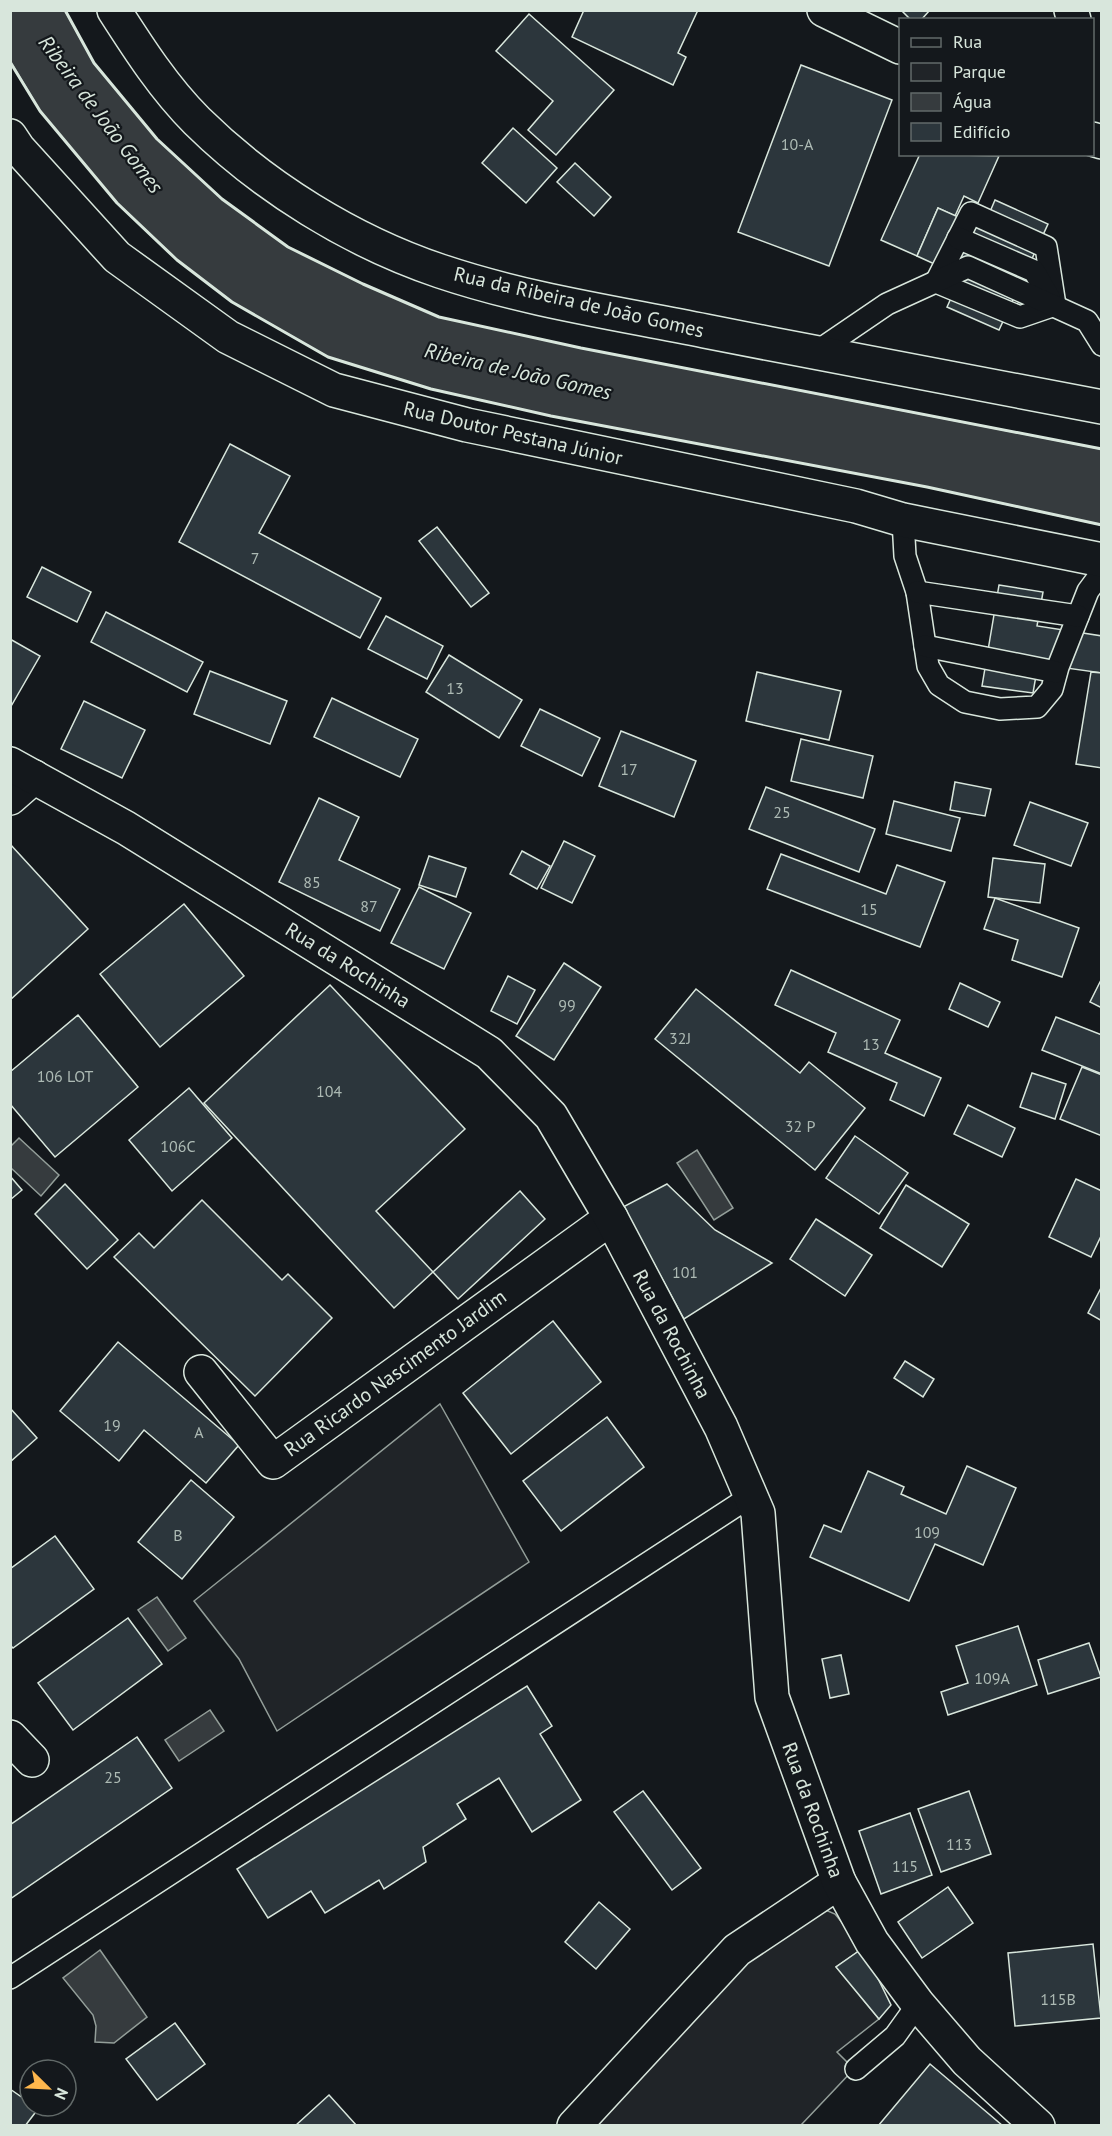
<svg xmlns="http://www.w3.org/2000/svg" width="1112" height="2136" font-family="'PT Sans',sans-serif">
	<rect width="100%" height="100%" fill="#14181c"/>
	<g fill="#202428" stroke="#939e99" stroke-width="1.5">
		<polygon points="440,1404 529,1562 277,1731 239,1659 194,1601"/>
		<polygon points="821,1908 835,1914 863,1948 836,1967 879,2019 837,2052 854,2069 801,2125 593,2126 744,1965"/>
	</g>
	<g fill="#363b3e" stroke="#939e99" stroke-width="1.5">
		<polygon points="11,10 65,11 94,63 157,139 222,199 288,247 363,284 439,317 581,348 1101,449 1101,525 927,487 551,416 431,389 328,357 232,302 177,260 117,203 40,111 11,62"/>
		<polygon points="19,1138 59,1175 41,1196 11,1168 11,1146"/>
		<polygon points="697,1150 733,1208 714,1220 677,1163"/>
		<polygon points="157,1597 186,1638 168,1651 138,1610"/>
		<polygon points="210,1710 224,1731 179,1761 165,1740"/>
		<polygon points="100,1950 147,2017 114,2043 95,2042 96,2026 93,2015 63,1978"/>
	</g>
	<g fill="#2c363c" stroke="#d8e6dc" stroke-width="1.5">
		<polygon points="584,10 698,10 678,53 686,57 673,85 572,37"/>
		<polygon points="901,10 930,10 921,20 911,20"/>
		<polygon points="529,14 614,90 556,155 528,130 553,101 496,51"/>
		<polygon points="801,65 892,100 829,266 738,232"/>
		<polygon points="513,128 557,168 526,203 482,163"/>
		<polygon points="920,154 999,156 978,203 964,196 955,216 938,208 917,256 881,240"/>
		<polygon points="575,163 611,197 594,216 557,182"/>
		<polygon points="995,200 1048,224 999,330 947,307 961,276 917,256 938,208 983,228"/>
		<polygon points="230,444 290,476 259,533 381,598 360,638 179,542"/>
		<polygon points="437,527 489,593 471,607 419,541"/>
		<polygon points="42,567 91,592 77,622 27,597"/>
		<polygon points="999,585 1043,592 1037,626 1102,636 1102,673 1038,664 1033,693 982,686"/>
		<polygon points="106,612 203,662 187,692 91,642"/>
		<polygon points="386,616 443,646 427,679 368,649"/>
		<polygon points="10,639 40,656 10,708"/>
		<polygon points="449,655 522,700 499,738 426,692"/>
		<polygon points="210,671 287,701 270,744 194,714"/>
		<polygon points="757,672 841,691 829,740 746,721"/>
		<polygon points="1091,672 1102,673 1102,768 1076,764"/>
		<polygon points="332,698 418,739 400,777 314,737"/>
		<polygon points="84,701 145,730 122,778 61,749"/>
		<polygon points="540,709 600,738 582,776 521,746"/>
		<polygon points="621,731 696,761 674,817 599,786"/>
		<polygon points="801,739 873,756 863,798 791,781"/>
		<polygon points="955,782 991,789 985,816 950,810"/>
		<polygon points="766,787 875,829 859,872 749,829"/>
		<polygon points="319,798 359,817 339,860 400,889 380,931 279,882"/>
		<polygon points="894,801 960,818 951,851 886,834"/>
		<polygon points="1030,802 1088,823 1071,866 1014,845"/>
		<polygon points="564,841 595,856 572,903 541,888"/>
		<polygon points="10,844 88,929 10,1000"/>
		<polygon points="522,851 550,866 537,889 510,874"/>
		<polygon points="781,854 886,894 897,865 945,882 920,947 767,889"/>
		<polygon points="429,856 466,868 456,897 419,885"/>
		<polygon points="993,858 1045,864 1040,903 988,897"/>
		<polygon points="419,887 471,913 444,969 391,943"/>
		<polygon points="995,898 1079,928 1062,977 1012,960 1018,940 984,929"/>
		<polygon points="184,904 244,976 160,1047 100,974"/>
		<polygon points="564,963 601,987 554,1060 516,1036"/>
		<polygon points="791,970 900,1020 885,1053 941,1078 924,1116 890,1100 897,1083 828,1052 836,1033 775,1005"/>
		<polygon points="508,976 535,990 517,1024 491,1011"/>
		<polygon points="1102,978 1102,1008 1090,1002"/>
		<polygon points="960,983 1000,1002 988,1027 949,1009"/>
		<polygon points="330,985 465,1129 376,1211 433,1272 394,1308 204,1103"/>
		<polygon points="696,989 800,1073 809,1062 865,1108 815,1170 655,1039"/>
		<polygon points="78,1015 138,1087 55,1157 10,1104 10,1072"/>
		<polygon points="1056,1017 1102,1035 1102,1074 1042,1050"/>
		<polygon points="1082,1067 1102,1075 1102,1136 1060,1119"/>
		<polygon points="1032,1073 1066,1084 1055,1119 1020,1107"/>
		<polygon points="189,1088 232,1138 172,1191 129,1140"/>
		<polygon points="968,1105 1015,1128 1002,1157 954,1134"/>
		<polygon points="855,1136 908,1173 879,1214 826,1178"/>
		<polygon points="10,1176 22,1190 10,1200"/>
		<polygon points="1076,1179 1102,1191 1102,1234 1091,1257 1049,1237"/>
		<polygon points="65,1184 118,1240 87,1269 35,1214"/>
		<polygon points="667,1184 715,1230 772,1263 684,1319 623,1207"/>
		<polygon points="906,1185 969,1224 942,1267 880,1228"/>
		<polygon points="520,1191 545,1219 458,1299 433,1272"/>
		<polygon points="202,1200 282,1280 288,1274 332,1318 255,1396 114,1257 139,1233 154,1248"/>
		<polygon points="816,1219 872,1255 845,1296 790,1259"/>
		<polygon points="1102,1286 1102,1321 1088,1313"/>
		<polygon points="553,1321 601,1382 511,1454 463,1393"/>
		<polygon points="118,1342 239,1445 206,1483 144,1430 119,1461 60,1411"/>
		<polygon points="905,1361 934,1379 923,1397 894,1378"/>
		<polygon points="10,1408 37,1438 10,1462"/>
		<polygon points="607,1417 644,1467 561,1531 523,1481"/>
		<polygon points="967,1466 1016,1488 983,1565 935,1544 909,1601 810,1557 824,1525 841,1532 868,1471 904,1487 901,1494 946,1514"/>
		<polygon points="191,1480 234,1517 182,1579 138,1542"/>
		<polygon points="55,1536 94,1589 13,1648 10,1645 10,1569"/>
		<polygon points="128,1618 162,1664 73,1730 38,1683"/>
		<polygon points="1018,1626 1037,1685 948,1715 941,1692 968,1683 956,1646"/>
		<polygon points="1089,1643 1101,1677 1048,1694 1038,1660"/>
		<polygon points="841,1655 849,1694 830,1698 822,1659"/>
		<polygon points="527,1686 552,1726 540,1734 581,1800 532,1832 499,1778 457,1804 466,1819 423,1847 426,1862 384,1889 379,1880 325,1913 311,1891 268,1918 237,1869"/>
		<polygon points="137,1737 172,1788 10,1899 10,1825"/>
		<polygon points="643,1791 701,1868 672,1890 614,1812"/>
		<polygon points="969,1791 991,1854 941,1872 918,1809"/>
		<polygon points="910,1813 932,1875 881,1894 859,1831"/>
		<polygon points="948,1887 973,1923 922,1958 898,1922"/>
		<polygon points="599,1902 630,1929 596,1969 565,1942"/>
		<polygon points="1093,1944 1101,2018 1015,2026 1008,1953"/>
		<polygon points="863,1948 891,2005 879,2019 836,1967"/>
		<polygon points="175,2023 205,2064 157,2100 126,2059"/>
		<polygon points="930,2064 1003,2126 878,2126"/>
		<polygon points="10,2089 30,2103 30,2106 38,2109 25,2126 10,2126"/>
		<polygon points="329,2095 357,2126 295,2126"/>
	</g>
	<g fill="none" stroke-linecap="round" stroke-linejoin="round">
		<defs>
			<g id="service">
				<polygon points="971,213 1046,247 1055,305 1020,317 936,282"/>
				<polyline points="958,238 1034,271 1049,297"/>
				<polyline points="815,353 887,304 968,267 1087,321 1102,345"/>
				<polyline points="903,520 905,556 917,592 928,666 939,685 965,702 1000,709 1037,707 1052,689 1058,667 1088,591 1102,572"/>
				<polyline points="917,592 1078,616"/>
				<polyline points="925,646 1056,672"/>
				<polyline points="10,1978 751,1496"/>
				<polyline points="856,2069 895,2036 918,2004"/>
			</g>
			<g id="minor">
				<polyline points="824,10 900,47"/>
				<polyline points="1071,10 1074,20"/>
				<polyline points="1092,139 1102,142"/>
				<polyline points="10,798 34,777"/>
				<polyline points="201,1372 273,1462 611,1218"/>
				<polyline points="10,1737 32,1760"/>
				<polyline points="574,2126 737,1950 839,1882"/>
			</g>
			<polyline id="tertiary" points="10,764 126,828 489,1053 551,1116 611,1218 721,1427 758,1513 772,1697 839,1882 872,1942 918,2004 967,2061 1038,2126"/>
			<g id="secondary">
				<path d="M114,10C139,49 164,88 197,121C264,187 351,241 440,271C526,300 616,313 705,331C837,357 969,382 1102,407"/>
				<polyline points="10,136 18,148 117,257 228,337 334,390 467,425 856,506 903,520 1102,560"/>
			</g>
		</defs>
		<use href="#service" stroke="#d8e6dc" stroke-width="24"/>
		<use href="#minor" stroke="#d8e6dc" stroke-width="36"/>
		<use href="#tertiary" stroke="#d8e6dc" stroke-width="36"/>
		<use href="#secondary" stroke="#d8e6dc" stroke-width="36"/>
		<use href="#service" stroke="#14181c" stroke-width="21"/>
		<use href="#minor" stroke="#14181c" stroke-width="33"/>
		<use href="#tertiary" stroke="#14181c" stroke-width="33"/>
		<use href="#secondary" stroke="#14181c" stroke-width="33"/>
		<g stroke="#d8e6dc" stroke-width="3">
			<polyline points="65,10 94,63 157,139 222,199 288,247 363,284 439,317 581,348 1102,449"/>
			<polyline points="10,62 40,111 117,203 177,260 232,302 328,357 431,389 551,416 927,487 1102,525"/>
		</g>
	</g>
	<g text-anchor="middle" dominant-baseline="central" stroke-width="4.5" stroke-linejoin="round" paint-order="stroke">
		<g font-size="16" fill="#adbab4">
			<text x="797" y="144">10-A</text>
			<text x="255" y="558">7</text>
			<text x="455" y="688">13</text>
			<text x="629" y="769">17</text>
			<text x="782" y="812">25</text>
			<text x="312" y="882">85</text>
			<text x="369" y="906">87</text>
			<text x="869" y="909">15</text>
			<text x="567" y="1005">99</text>
			<text x="680" y="1038">32J</text>
			<text x="871" y="1044">13</text>
			<text x="65" y="1076">106 LOT</text>
			<text x="329" y="1091">104</text>
			<text x="800" y="1126">32 P</text>
			<text x="178" y="1146">106C</text>
			<text x="685" y="1272">101</text>
			<text x="112" y="1425">19</text>
			<text x="199" y="1432">A</text>
			<text x="927" y="1532">109</text>
			<text x="178" y="1535">B</text>
			<text x="992" y="1678">109A</text>
			<text x="113" y="1777">25</text>
			<text x="959" y="1844">113</text>
			<text x="905" y="1866">115</text>
			<text x="1058" y="1999">115B</text>
		</g>
		<g font-size="20" fill="#d8e6dc" stroke="#14181c">
			<text transform="translate(579 302) rotate(13)">Rua da Ribeira de João Gomes</text>
			<text transform="translate(513 433) rotate(13)">Rua Doutor Pestana Júnior</text>
			<text transform="translate(348 965) rotate(32)">Rua da Rochinha</text>
			<text transform="translate(672 1334) rotate(62)">Rua da Rochinha</text>
			<text transform="translate(395 1373) rotate(-36)">Rua Ricardo Nascimento Jardim</text>
			<text transform="translate(813 1810) rotate(70)">Rua da Rochinha</text>
		</g>
		<g font-size="21" font-style="italic" fill="#d8e6dc" stroke="#14181c">
			<text transform="translate(101 114) rotate(53)">Ribeira de João Gomes</text>
			<text transform="translate(518 371) rotate(13)">Ribeira de João Gomes</text>
		</g>
	</g>
	<rect width="1112" height="2136" fill="none" stroke="#d8e6dc" stroke-width="24"/>
	<rect x="899" y="18" width="195" height="138" fill="#14181c" stroke="#626a69" stroke-width="1.5"/>
	<rect x="911" y="38" width="30" height="9" fill="#14181c" stroke="#626a69" stroke-width="1.5"/>
	<text x="953" y="48" font-size="18" fill="#d8e6dc">Rua</text>
	<rect x="911" y="63" width="30" height="18" fill="#202428" stroke="#626a69" stroke-width="1.5"/>
	<text x="953" y="78" font-size="18" fill="#d8e6dc">Parque</text>
	<rect x="911" y="93" width="30" height="18" fill="#363b3e" stroke="#626a69" stroke-width="1.5"/>
	<text x="953" y="108" font-size="18" fill="#d8e6dc">Água</text>
	<rect x="911" y="123" width="30" height="18" fill="#2c363c" stroke="#626a69" stroke-width="1.5"/>
	<text x="953" y="138" font-size="18" fill="#d8e6dc">Edifício</text>
	<g transform="translate(48 2088) rotate(114)"><circle r="28" fill="#14181c" stroke="#626a69" stroke-width="1.5"/>
	<path d="M0-4.5L10 22L0 15L-10 22Z" fill="#ffb74d"/>
	<text y="-9" font-size="16" font-weight="bold" text-anchor="middle" fill="#d8e6dc">N</text>
	</g>
</svg>
